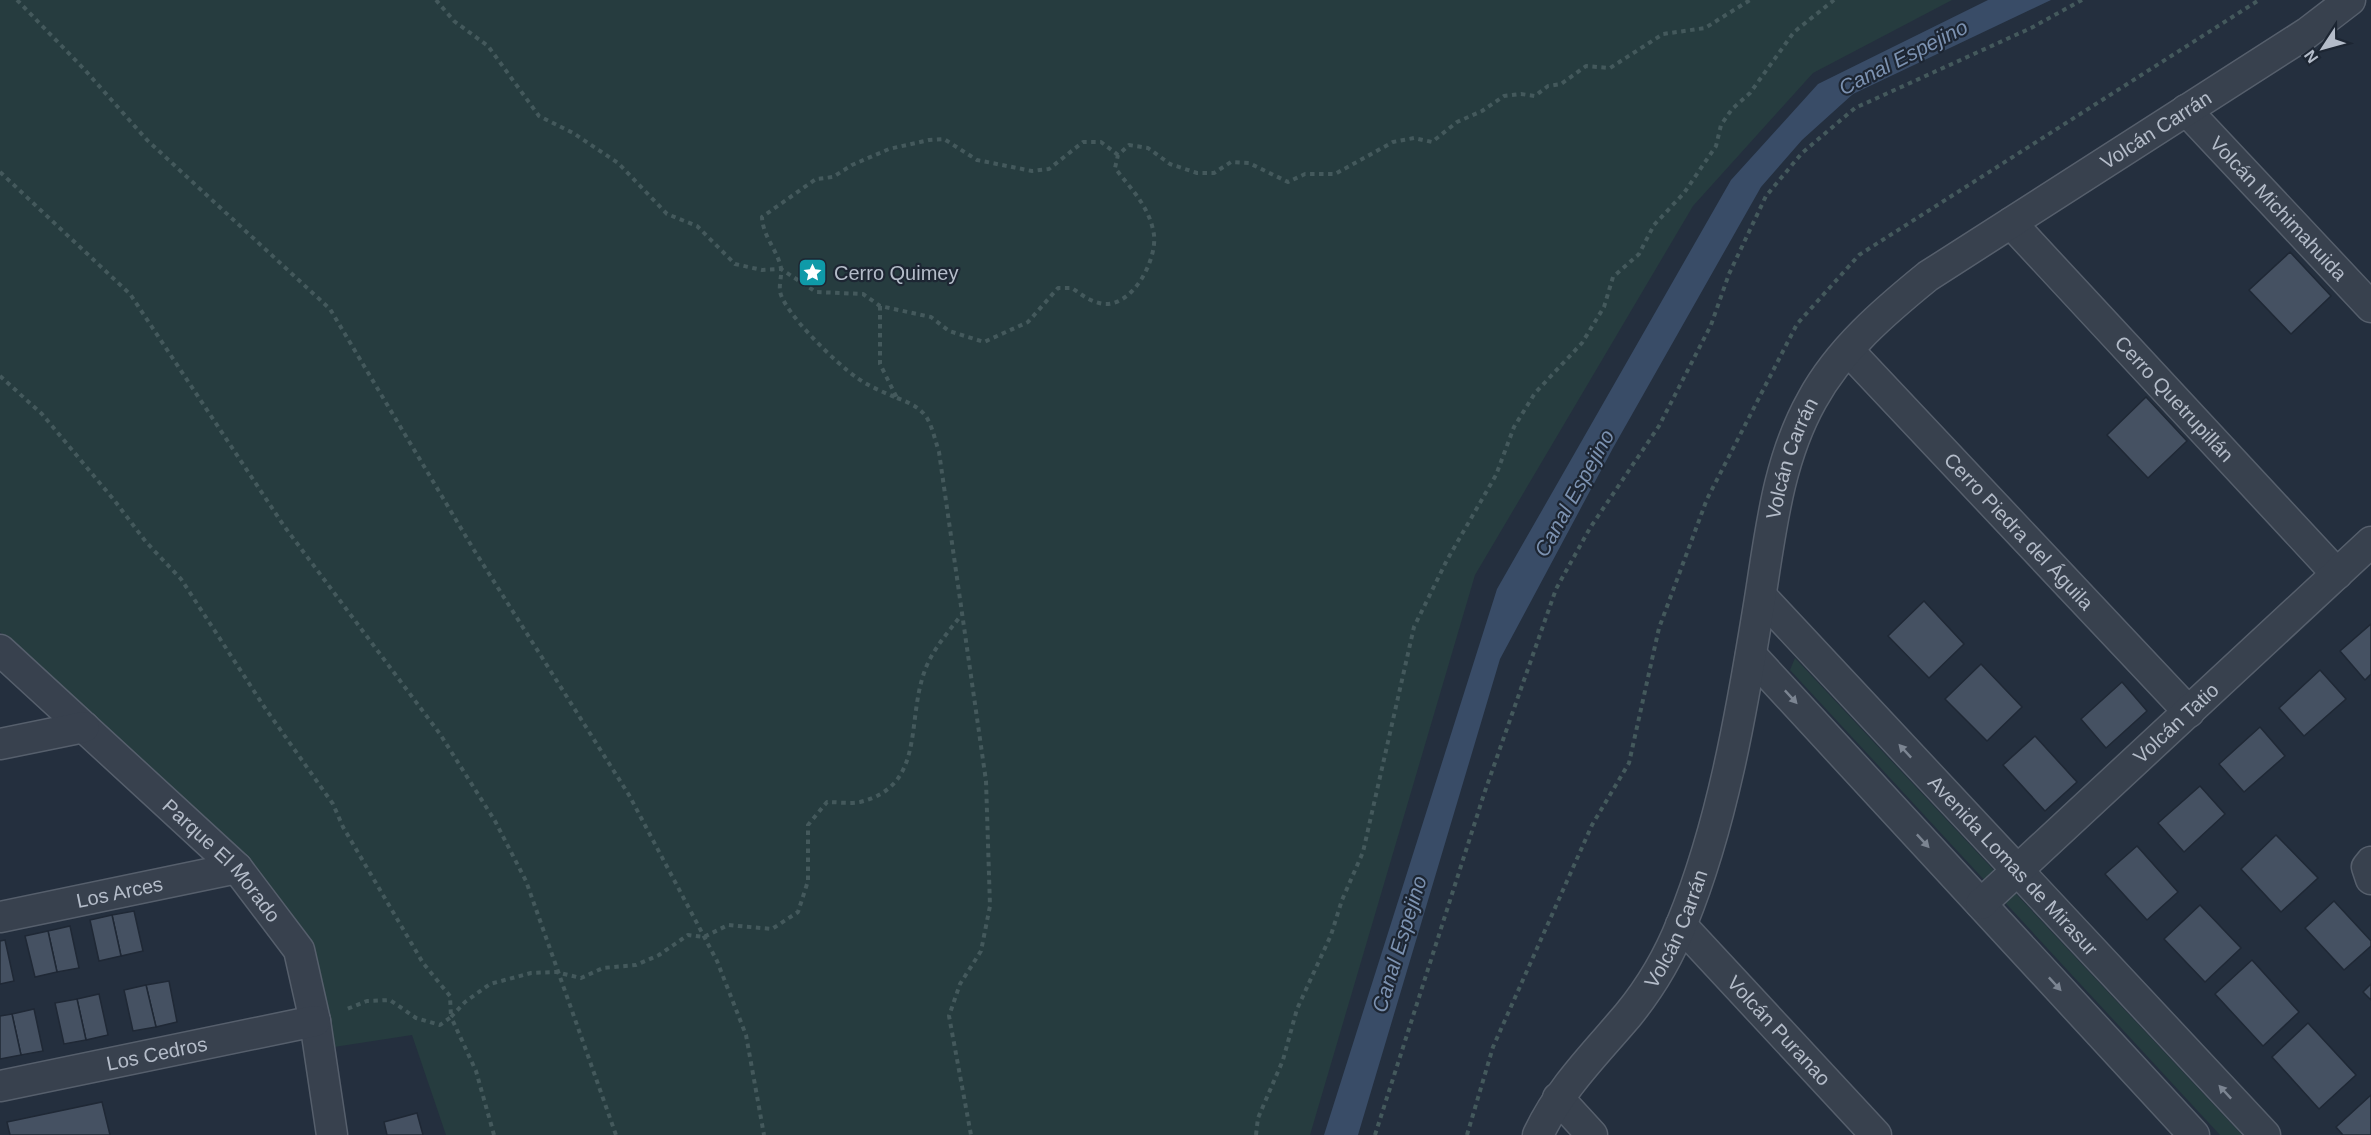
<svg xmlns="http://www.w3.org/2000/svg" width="2371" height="1135" font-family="Arial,sans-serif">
	<rect width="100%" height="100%" fill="#242f3e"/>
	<g fill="#263c3f">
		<polygon points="0,0 1952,0 1813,73 1693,206 1475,575 1310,1135 446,1135 412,1035 334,1047 248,860 0,632"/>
		<polygon points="1795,658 2242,1135 2220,1135 1790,670"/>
	</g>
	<polygon fill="#394c67" points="1988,0 2051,0 1853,94 1802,140 1761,187 1613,448 1500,659 1358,1135 1324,1135 1497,589 1731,180 1818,84"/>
	<g fill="#455162" stroke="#1f2835" stroke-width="1.5">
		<polygon points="2290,252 2331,296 2291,334 2249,290"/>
		<polygon points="2146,397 2187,441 2148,478 2107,435"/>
		<polygon points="1924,601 1964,644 1929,678 1888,636"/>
		<polygon points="2371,624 2371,674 2365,680 2340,651"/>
		<polygon points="1981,664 2022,707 1987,741 1945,699"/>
		<polygon points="2320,670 2346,699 2304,736 2279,708"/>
		<polygon points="2122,682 2147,711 2106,748 2081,719"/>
		<polygon points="2260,727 2285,756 2244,792 2219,764"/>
		<polygon points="2035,736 2077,782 2045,811 2003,765"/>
		<polygon points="2200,786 2225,814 2184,852 2158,823"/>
		<polygon points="2276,835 2318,878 2281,912 2241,869"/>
		<polygon points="2137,846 2178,892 2147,920 2105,874"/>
		<polygon points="2334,901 2371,941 2371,946 2344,970 2305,928"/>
		<polygon points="2200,905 2241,948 2205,982 2164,939"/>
		<polygon points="134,911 143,951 121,956 112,915"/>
		<polygon points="112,915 121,956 99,961 90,920"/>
		<polygon points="70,926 79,968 57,972 48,931"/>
		<polygon points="48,931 57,972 35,977 25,936"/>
		<polygon points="5,940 14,981 0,984 0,941"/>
		<polygon points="2252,960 2299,1012 2263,1046 2215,994"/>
		<polygon points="169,981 177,1022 156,1027 146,985"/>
		<polygon points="2371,984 2371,1000 2363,992"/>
		<polygon points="146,985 156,1027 133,1031 124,990"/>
		<polygon points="99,994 108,1035 86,1040 77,999"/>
		<polygon points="77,999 86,1040 64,1044 55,1003"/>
		<polygon points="34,1009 43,1051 21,1055 12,1014"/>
		<polygon points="12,1014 21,1055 0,1059 0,1016"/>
		<polygon points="2308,1023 2356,1075 2319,1109 2272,1057"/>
		<polygon points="2371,1095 2371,1135 2343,1135 2336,1127"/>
		<polygon points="102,1102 110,1135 10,1135 7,1122"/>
		<polygon points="417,1113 423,1135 387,1135 384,1122"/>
	</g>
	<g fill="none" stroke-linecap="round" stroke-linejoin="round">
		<defs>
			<g id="minor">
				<path id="s1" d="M2186,110L2371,307"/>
				<path id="s2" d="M2011,223L2337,574"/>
				<path id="s3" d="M1848,350L2189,712"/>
				<path id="s4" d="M1761,596L2265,1135"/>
				<path id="s5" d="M0,650L237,868L299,950L315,1021L332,1135"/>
				<polyline points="1751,655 2194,1135"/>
				<polyline points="0,744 84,727"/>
				<polyline points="2371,862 2367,867 2371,879"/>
				<path id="s6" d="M1981,904L2371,542"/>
				<path id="s7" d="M0,917L237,868"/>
				<path id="s8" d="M1681,925L1876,1135"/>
				<path id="s9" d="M0,1086L315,1021"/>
				<polyline points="1558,1098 1592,1135"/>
				<path id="s10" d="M1538,1135C1560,1088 1595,1054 1628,1015C1650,988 1669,956 1682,923C1722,825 1741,715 1758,611C1770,539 1776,464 1812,400C1839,350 1885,311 1928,276L2307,33L2350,0"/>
			</g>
		</defs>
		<use href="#minor" stroke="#565f6c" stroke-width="33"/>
		<g stroke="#44595c" stroke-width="4" stroke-dasharray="4.5 4.5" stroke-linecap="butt">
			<polyline points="17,0 84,69 147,140 330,309 474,550 629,795 717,961 746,1035 764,1135"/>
			<path d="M436,0L454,21L488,46L539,116L573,133L618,163L667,214L697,226L735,264L762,270L781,269L816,292L863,294L880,306L931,317L949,331L984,342L1028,322L1058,288H1072C1082,295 1092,303 1105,304C1134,305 1157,259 1154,235C1150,207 1131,189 1115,168L1118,155L1129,145L1148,148L1170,164L1197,173H1214L1231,162L1249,163L1288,182L1305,174H1335L1393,142L1414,138L1432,142L1457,122L1482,111L1504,96L1521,94L1535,96L1548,86L1561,84L1586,66L1610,68L1663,34L1705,28L1750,0"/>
			<polyline points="0,172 130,294 284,526 440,734 495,821 526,881 616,1135"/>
			<path d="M880,306V364L897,398C883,392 868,386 856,377C837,364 783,312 780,291C779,284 782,275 781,268C777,249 763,237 762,217L816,179L833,177L852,165L889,149L929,140L944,139L977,160L1032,171L1049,169L1083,142H1101L1118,155"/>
			<polyline points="0,376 42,414 114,500 146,542 181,579 265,708 333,804 343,827 423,963 450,996 451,1017 440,1025 416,1018 390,1000 367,1001 347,1009"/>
			<path d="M897,398C930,410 929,420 939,452L986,781L990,906L981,951L960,984L949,1016L971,1135"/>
			<path d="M494,1135L476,1071L451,1017L465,1002L490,984L531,973L556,972L581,978L603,968L636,965L659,955L688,935L704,937L728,925L772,929L798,912L808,881V825L827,802C837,802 850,804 860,802C924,786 907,726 923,676C930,652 947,634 962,614"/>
			<polyline points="1256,1135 1258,1118 1283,1060 1297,1009 1331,935 1342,900 1363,852 1414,627 1447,560 1496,475 1514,427 1535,393 1582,343 1604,307 1613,277 1639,254 1654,225 1684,193 1716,146 1721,125 1732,109 1750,93 1794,32 1834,0"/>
			<polyline points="1375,1135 1484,794 1556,589 1590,528 1659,426 1711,325 1729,274 1766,196 1802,153 1855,108 2031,28 2082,0"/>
			<polyline points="1467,1135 1493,1047 1592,825 1629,763 1659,628 1707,499 1797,324 1859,255 2259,0"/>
		</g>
		<use href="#minor" stroke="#38414e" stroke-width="30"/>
	</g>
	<defs><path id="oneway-solid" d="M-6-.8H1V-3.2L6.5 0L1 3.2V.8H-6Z" transform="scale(1.5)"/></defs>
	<g fill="#7c8592">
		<use href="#oneway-solid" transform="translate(1791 697) rotate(47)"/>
		<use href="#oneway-solid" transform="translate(1905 751) rotate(-133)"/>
		<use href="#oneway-solid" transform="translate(1923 841) rotate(47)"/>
		<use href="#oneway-solid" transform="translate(2055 984) rotate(47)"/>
		<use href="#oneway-solid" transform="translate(2225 1092) rotate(-133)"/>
	</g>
	<defs>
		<symbol id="sight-square" viewBox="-11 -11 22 22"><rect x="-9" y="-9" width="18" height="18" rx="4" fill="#0f9aa8" stroke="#1d2633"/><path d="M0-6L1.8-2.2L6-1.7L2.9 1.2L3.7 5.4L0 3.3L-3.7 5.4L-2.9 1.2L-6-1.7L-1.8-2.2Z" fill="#fff"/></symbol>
	</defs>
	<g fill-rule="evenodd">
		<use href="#sight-square" x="796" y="256" width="33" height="33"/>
	</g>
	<g text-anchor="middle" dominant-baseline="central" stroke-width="4.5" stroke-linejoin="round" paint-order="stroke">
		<g font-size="20" fill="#b4bcc9" stroke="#1d2633">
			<text stroke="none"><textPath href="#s10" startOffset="1240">Volcán Carrán</textPath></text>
			<text stroke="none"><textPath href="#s1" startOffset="135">Volcán Michimahuida</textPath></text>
			<text stroke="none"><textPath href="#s2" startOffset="240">Cerro Quetrupillán</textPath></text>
			<text stroke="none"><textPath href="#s10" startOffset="736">Volcán Carrán</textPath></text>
			<text stroke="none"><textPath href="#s3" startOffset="249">Cerro Piedra del Águila</textPath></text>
			<text stroke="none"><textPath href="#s6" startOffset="266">Volcán Tatio</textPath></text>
			<text stroke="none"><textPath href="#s5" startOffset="306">Parque El Morado</textPath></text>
			<text stroke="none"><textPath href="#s4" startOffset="369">Avenida Lomas de Mirasur</textPath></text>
			<text stroke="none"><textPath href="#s7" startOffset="122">Los Arces</textPath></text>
			<text stroke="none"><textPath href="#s10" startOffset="250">Volcán Carrán</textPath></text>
			<text stroke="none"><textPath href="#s8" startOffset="144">Volcán Puranao</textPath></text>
			<text stroke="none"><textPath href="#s9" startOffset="160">Los Cedros</textPath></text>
		</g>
		<g font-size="20" fill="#b4bcc9" stroke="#1d2633" text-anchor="start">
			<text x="834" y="273">Cerro Quimey</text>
		</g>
		<g font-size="21" font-style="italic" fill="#7c92b1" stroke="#1d2633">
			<text transform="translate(1903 57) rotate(-27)">Canal Espejino</text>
			<text transform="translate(1574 493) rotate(-61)">Canal Espejino</text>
			<text transform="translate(1399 944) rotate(-73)">Canal Espejino</text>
		</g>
	</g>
	<g transform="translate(2323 48) rotate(234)" stroke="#1d2633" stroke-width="4.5" paint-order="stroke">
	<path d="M0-4.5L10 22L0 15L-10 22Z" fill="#b4bcc9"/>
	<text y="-9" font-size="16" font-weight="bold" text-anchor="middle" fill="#b4bcc9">N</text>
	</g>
</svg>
